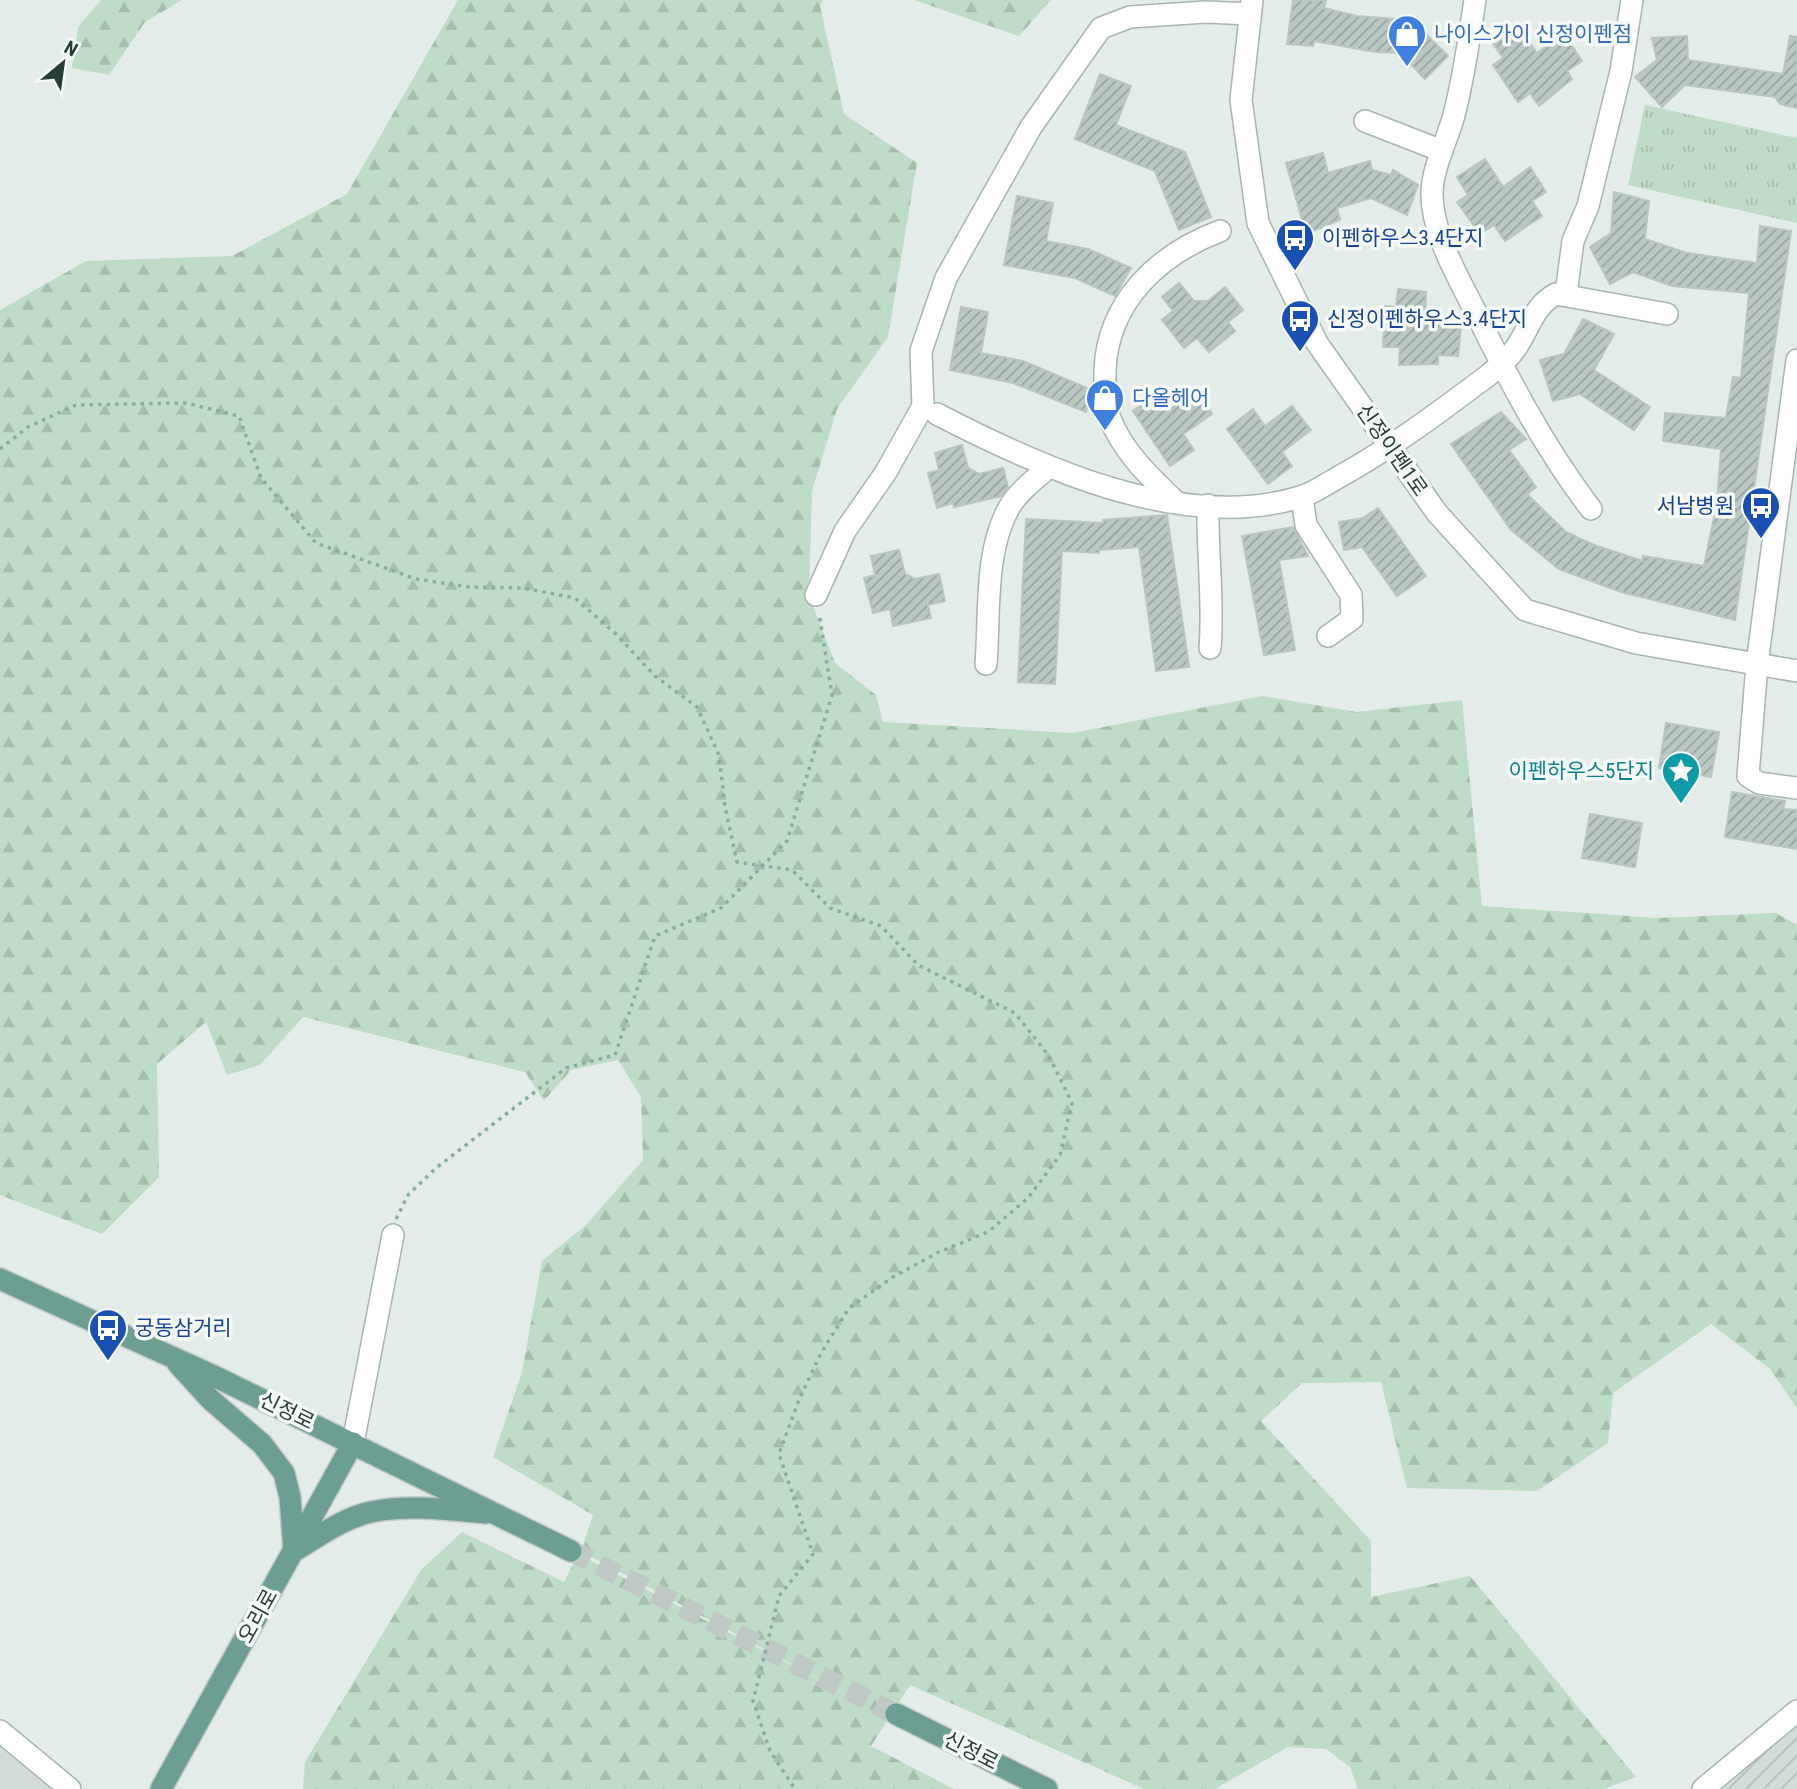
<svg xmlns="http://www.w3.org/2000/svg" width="1797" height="1789" font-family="'Roboto Condensed','Noto Sans KR',sans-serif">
	<defs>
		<pattern id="industrial-furrows" width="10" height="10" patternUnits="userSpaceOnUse" patternTransform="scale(1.75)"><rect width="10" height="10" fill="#d3dcd8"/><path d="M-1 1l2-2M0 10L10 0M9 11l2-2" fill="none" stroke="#b5beba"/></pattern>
		<pattern id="forest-firs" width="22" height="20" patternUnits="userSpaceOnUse" patternTransform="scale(1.75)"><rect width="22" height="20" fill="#bfdcc8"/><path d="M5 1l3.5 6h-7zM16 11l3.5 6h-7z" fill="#a4beac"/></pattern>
		<pattern id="park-tufts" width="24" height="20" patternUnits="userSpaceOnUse" patternTransform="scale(1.75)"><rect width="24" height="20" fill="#bfdcc8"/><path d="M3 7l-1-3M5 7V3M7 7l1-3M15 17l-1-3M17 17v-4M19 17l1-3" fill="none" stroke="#a4beac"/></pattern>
		<pattern id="building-hatch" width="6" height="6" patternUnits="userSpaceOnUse" patternTransform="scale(1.75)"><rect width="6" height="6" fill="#bac7c2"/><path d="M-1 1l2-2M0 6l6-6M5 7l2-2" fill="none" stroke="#97a39e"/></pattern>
	</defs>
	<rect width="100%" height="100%" fill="#e4ece9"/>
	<polygon fill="#d3dcd8" points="0,1731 70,1789 0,1789"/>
	<polygon fill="url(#industrial-furrows)" points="1797,1711 1797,1789 1703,1789"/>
	<g fill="url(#forest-firs)">
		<polygon points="101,0 182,0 145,22 109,75 72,68 78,27"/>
		<polygon points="458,0 823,0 820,6 844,114 917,163 888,337 837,409 812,491 809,596 835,663 876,695 883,722 1073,733 1262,696 1357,712 1462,700 1482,906 1658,918 1776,913 1797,925 1797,1408 1770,1369 1711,1324 1613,1393 1608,1443 1537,1491 1407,1488 1381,1382 1302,1383 1261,1421 1371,1541 1371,1597 1470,1576 1636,1777 1604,1789 1358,1789 1350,1767 1326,1749 1288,1747 1215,1789 1144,1789 910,1685 871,1746 954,1789 303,1789 305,1762 421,1570 462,1532 564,1582 578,1554 853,1697 581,1551 593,1515 493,1457 522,1372 542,1261 586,1225 643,1160 641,1097 618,1060 571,1070 544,1101 525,1072 303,1017 260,1065 227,1075 206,1022 157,1064 159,1177 102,1234 0,1195 0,310 86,261 232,256 347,194"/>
		<polygon points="914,0 1051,0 1019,36"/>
	</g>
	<polygon fill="url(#park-tufts)" points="1645,105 1797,138 1797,223 1628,185"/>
	<g fill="url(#building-hatch)" stroke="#b7c6c0" stroke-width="2">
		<polygon points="1293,0 1326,0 1324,8 1357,16 1408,20 1403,53 1376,52 1314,41 1313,46 1287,44"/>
		<polygon points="1517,25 1537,53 1564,34 1582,61 1567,71 1572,79 1539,106 1530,93 1518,102 1493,65 1503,58 1492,42"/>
		<polygon points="1426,34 1448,56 1425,79 1404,57"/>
		<polygon points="1687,36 1688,60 1783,74 1790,36 1797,37 1797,108 1780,104 1775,97 1685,85 1662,107 1635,77 1657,60 1652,38"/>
		<polygon points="1100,74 1131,86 1116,125 1185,152 1211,217 1179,230 1155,171 1075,139"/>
		<polygon points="1323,153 1328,173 1370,161 1372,170 1391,175 1393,170 1418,185 1407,215 1371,198 1337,208 1340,220 1306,234 1286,163"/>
		<polygon points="1485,159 1503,187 1530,167 1546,192 1532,201 1542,216 1505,241 1494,225 1480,234 1457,202 1468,195 1457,177"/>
		<polygon points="1614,192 1649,201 1645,239 1687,253 1757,263 1760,226 1791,231 1735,620 1621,592 1559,569 1511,530 1451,444 1501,412 1526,439 1509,450 1536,487 1527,494 1566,532 1594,545 1643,561 1643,556 1704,566 1717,502 1721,449 1663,441 1665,413 1726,418 1733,377 1741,378 1749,293 1672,286 1633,272 1610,284 1590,247 1611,233"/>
		<polygon points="1017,196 1053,203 1046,241 1088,249 1131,268 1115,296 1075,278 1004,265"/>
		<polygon points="1179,283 1194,301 1208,301 1225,287 1243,310 1228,322 1235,331 1209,352 1197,338 1184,348 1162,320 1173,311 1162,297"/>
		<polygon points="1398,289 1426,292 1425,323 1461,327 1458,356 1438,355 1438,364 1399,365 1400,347 1383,347 1385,306 1396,307"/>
		<polygon points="961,307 988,312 981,353 1023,361 1092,390 1086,412 1013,383 950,370"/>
		<polygon points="1583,319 1614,334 1594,370 1650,407 1634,430 1580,394 1553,401 1540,360 1564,354"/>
		<polygon points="1196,391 1212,414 1183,434 1194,450 1170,466 1133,411 1159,393 1170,409"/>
		<polygon points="1292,406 1311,430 1282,452 1292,466 1268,484 1227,429 1253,409 1265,426"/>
		<polygon points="962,445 968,468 979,474 1003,468 1008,487 1001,496 954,507 953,503 937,508 928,473 939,470 935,453"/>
		<polygon points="1378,508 1426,576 1397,596 1362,547 1344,550 1339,522 1363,518"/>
		<polygon points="1167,515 1189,667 1156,671 1139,547 1099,550 1099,553 1062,551 1055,684 1018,682 1026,519 1103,523 1103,520"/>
		<polygon points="1293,527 1308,556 1279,560 1295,650 1264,655 1242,536"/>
		<polygon points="899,550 905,574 915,579 939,574 945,601 928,605 931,618 893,626 890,609 873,613 864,578 875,575 871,556"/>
		<polygon points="1666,723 1719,732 1711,777 1659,768"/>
		<polygon points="1732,792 1785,801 1783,809 1797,810 1797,849 1725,837"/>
		<polygon points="1590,814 1642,823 1635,867 1582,858"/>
	</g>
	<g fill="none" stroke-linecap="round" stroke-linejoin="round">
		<polyline stroke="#bec9c5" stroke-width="21" stroke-dasharray="21 10" stroke-linecap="butt" points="571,1551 896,1714"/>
		<defs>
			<g id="minor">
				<polyline points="1252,0 1241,100 1258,223 1317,343 1437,513 1525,610 1636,643 1797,671"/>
				<path d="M1475,0C1469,39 1464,77 1454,115C1447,141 1433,166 1432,192C1431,231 1456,273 1473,307C1508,378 1543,446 1591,509"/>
				<polyline points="1365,121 1442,151"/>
				<polyline points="1566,294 1573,241 1588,206 1621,71 1632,0"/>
				<polyline points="1797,360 1757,664 1748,776 1759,783 1797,788"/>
				<path d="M937,414C1039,467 1183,533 1300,497C1313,494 1326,484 1337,478C1390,449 1438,413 1486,377C1499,367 1511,357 1519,343C1531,324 1535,305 1556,294L1667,314"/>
				<polyline points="1302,497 1306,525 1351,595 1352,619 1328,636"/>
				<path d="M1176,502C1151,478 1122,451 1110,418C1104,402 1105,387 1105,370C1108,301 1159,254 1220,231"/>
				<path d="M1208,505C1207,553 1214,602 1210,648"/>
				<polyline points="816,595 845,531 886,472 923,406 921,351 946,278 1031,127 1101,28 1130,17 1206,12 1250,14"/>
				<path d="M986,664C990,614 984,550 1010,506C1019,491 1035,479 1048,468"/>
				<polyline points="353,1443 393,1235"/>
				<polyline points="0,1731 70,1789"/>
				<polyline points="1703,1789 1797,1711"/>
			</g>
			<g id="major">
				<polyline points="0,1279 216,1377 571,1551"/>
				<path d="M178,1364L210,1399L262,1444L284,1473L290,1497L294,1551C318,1537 343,1518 371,1512C408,1504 449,1510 486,1513"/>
				<polyline points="896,1714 1047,1789"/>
				<polyline points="161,1789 353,1443"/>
			</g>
		</defs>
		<use href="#minor" stroke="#a7b4b0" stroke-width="24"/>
		<use href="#major" stroke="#c2c9c7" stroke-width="24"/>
		<g stroke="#87ada3" stroke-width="3.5" stroke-dasharray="3.5 5" stroke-linecap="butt">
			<polyline points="0,449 28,427 76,405 186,403 239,416 261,478 316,543 416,579 469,587 523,588 575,598 615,633 655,676 697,707 719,755 725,807 737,862 792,870 830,908 881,926 918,965 1015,1013 1049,1056 1072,1103 1060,1155 1028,1198 988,1232 939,1252 893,1277 849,1308 821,1353 798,1402 779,1454 813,1554 779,1596 753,1701 770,1751 795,1789"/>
			<polyline points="396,1219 408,1195 436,1168 566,1068 615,1055 655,936 721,908 787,841 832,695 819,613"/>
		</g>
		<use href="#minor" stroke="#fff" stroke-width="21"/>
		<use href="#major" stroke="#6d9e93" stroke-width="21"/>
	</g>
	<defs>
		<symbol id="shop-pin" viewBox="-11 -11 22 30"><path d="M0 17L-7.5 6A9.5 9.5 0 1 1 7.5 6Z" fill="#3f7fe0" stroke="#f5f9f7"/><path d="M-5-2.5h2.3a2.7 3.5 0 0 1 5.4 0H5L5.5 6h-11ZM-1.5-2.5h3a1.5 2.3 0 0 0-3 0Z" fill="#fff"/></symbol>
		<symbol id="bus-pin" viewBox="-11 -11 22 30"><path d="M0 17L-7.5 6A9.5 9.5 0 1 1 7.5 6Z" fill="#1a4fb4" stroke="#f5f9f7"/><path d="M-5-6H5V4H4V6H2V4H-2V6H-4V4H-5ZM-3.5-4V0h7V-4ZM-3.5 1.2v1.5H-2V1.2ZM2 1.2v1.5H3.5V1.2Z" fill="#fff"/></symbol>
		<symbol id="sight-pin" viewBox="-11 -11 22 30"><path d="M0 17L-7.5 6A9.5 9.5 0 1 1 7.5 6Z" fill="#0f9aa8" stroke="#f5f9f7"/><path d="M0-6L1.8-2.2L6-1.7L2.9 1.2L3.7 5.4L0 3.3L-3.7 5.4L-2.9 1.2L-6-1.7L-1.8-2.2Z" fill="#fff"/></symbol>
	</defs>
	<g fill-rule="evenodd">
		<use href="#shop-pin" x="1385" y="12" width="44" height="60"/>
		<use href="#bus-pin" x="1273" y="216" width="44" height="60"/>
		<use href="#bus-pin" x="1278" y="297" width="44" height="60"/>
		<use href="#shop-pin" x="1083" y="376" width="44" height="60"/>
		<use href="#bus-pin" x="1739" y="484" width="44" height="60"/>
		<use href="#sight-pin" x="1659" y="749" width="44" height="60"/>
		<use href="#bus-pin" x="86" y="1306" width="44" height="60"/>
	</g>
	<g text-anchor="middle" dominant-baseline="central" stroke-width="7" stroke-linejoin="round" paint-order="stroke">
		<g font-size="21" fill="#366cbe" stroke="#f5f9f7" text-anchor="start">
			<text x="1434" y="34">나이스가이 신정이펜점</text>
			<text x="1132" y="398">다올헤어</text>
		</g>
		<g font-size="21" fill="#164399" stroke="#f5f9f7" text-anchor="start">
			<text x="1322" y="238">이펜하우스3.4단지</text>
			<text x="1327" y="319">신정이펜하우스3.4단지</text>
			<text x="1734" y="506" text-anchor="end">서남병원</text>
			<text x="135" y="1328">궁동삼거리</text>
		</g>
		<g font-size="21" fill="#253d37" stroke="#f5f9f7">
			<text transform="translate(1392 450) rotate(55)">신정이펜1로</text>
			<text transform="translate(287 1411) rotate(26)">신정로</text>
			<text transform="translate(258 1616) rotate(-61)">오리로</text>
			<text transform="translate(971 1751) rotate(27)">신정로</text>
		</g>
		<g font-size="21" fill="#0d838f" stroke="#f5f9f7" text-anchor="end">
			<text x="1654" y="771">이펜하우스5단지</text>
		</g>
	</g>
	<g transform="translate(63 63) rotate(29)" stroke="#f5f9f7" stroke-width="5" paint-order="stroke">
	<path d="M0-5L12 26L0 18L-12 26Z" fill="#253d37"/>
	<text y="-10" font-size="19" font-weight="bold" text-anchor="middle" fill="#253d37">N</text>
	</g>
</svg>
